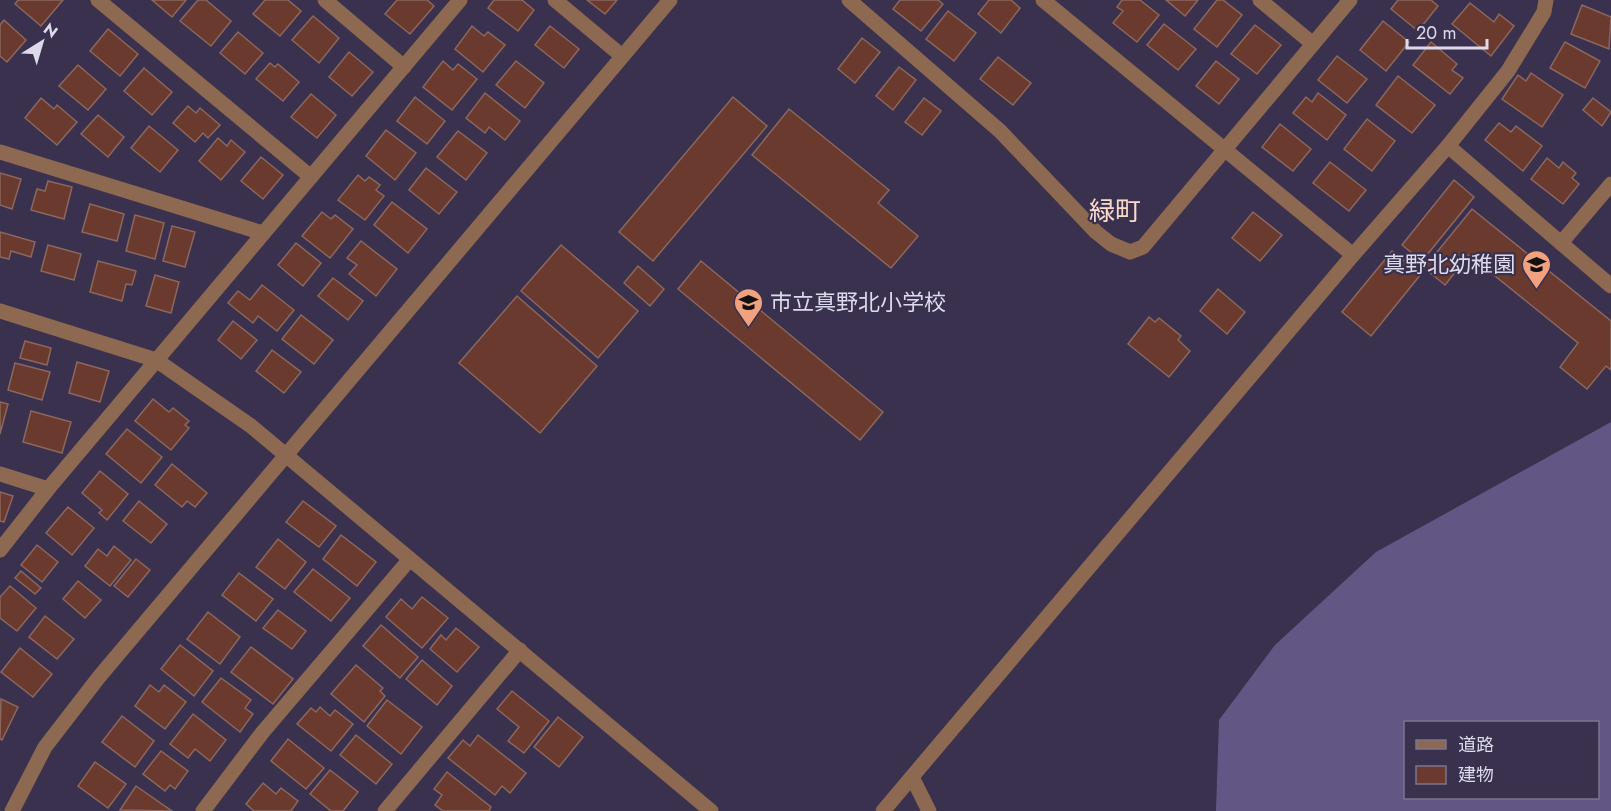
<svg xmlns="http://www.w3.org/2000/svg" width="1611" height="811" font-family="Jost,'Noto Sans JP',sans-serif">
	<rect width="100%" height="100%" fill="#39314e"/>
	<path fill="#625784" fill-rule="evenodd" d="M1611,422V811H1216L1219,720L1275,645L1376,552ZM1406,722H1598V798H1406Z"/>
	<g fill="#6b3a2e" stroke="#8c675e" stroke-width="1.5">
		<polygon points="18,0 63,0 41,26 15,4"/>
		<polygon points="152,0 186,0 172,17"/>
		<polygon points="198,0 206,0 231,21 211,46 180,21"/>
		<polygon points="265,0 288,0 301,11 280,36 253,14"/>
		<polygon points="397,0 427,0 434,6 410,34 385,14"/>
		<polygon points="494,0 522,0 534,10 518,31 488,8"/>
		<polygon points="587,0 617,0 605,14"/>
		<polygon points="900,0 938,0 943,4 921,31 893,9"/>
		<polygon points="989,0 1011,0 1020,8 1001,33 978,14"/>
		<polygon points="1122,0 1140,0 1159,15 1137,42 1113,23 1123,11 1117,7"/>
		<polygon points="1166,0 1198,0 1185,16"/>
		<polygon points="1217,0 1223,0 1242,15 1217,47 1194,29"/>
		<polygon points="1398,0 1431,0 1438,6 1418,31 1391,9"/>
		<polygon points="1470,3 1494,22 1499,14 1514,26 1491,56 1452,24"/>
		<polygon points="1582,5 1611,17 1609,49 1571,34"/>
		<polygon points="948,11 976,33 954,61 926,39"/>
		<polygon points="313,16 339,38 319,63 292,40"/>
		<polygon points="4,20 26,40 7,62 0,56 0,25"/>
		<polygon points="1383,21 1409,42 1386,71 1360,50"/>
		<polygon points="1164,24 1196,49 1178,70 1147,45"/>
		<polygon points="1255,25 1281,45 1257,74 1231,54"/>
		<polygon points="472,26 484,36 488,32 505,45 483,72 455,49"/>
		<polygon points="550,26 579,49 564,68 535,45"/>
		<polygon points="108,29 138,54 120,76 90,51"/>
		<polygon points="238,32 263,53 245,74 220,53"/>
		<polygon points="862,38 880,52 855,83 838,69"/>
		<polygon points="1431,42 1457,64 1452,70 1463,78 1450,94 1413,65"/>
		<polygon points="1565,42 1600,61 1585,88 1550,68"/>
		<polygon points="349,52 373,72 352,96 329,77"/>
		<polygon points="1337,56 1367,79 1347,103 1318,80"/>
		<polygon points="998,57 1031,83 1013,105 980,79"/>
		<polygon points="443,61 453,70 458,64 477,79 452,110 423,87"/>
		<polygon points="516,61 544,83 525,108 496,85"/>
		<polygon points="1216,61 1239,79 1219,104 1196,86"/>
		<polygon points="270,63 275,67 278,64 299,82 283,101 256,79"/>
		<polygon points="78,65 106,89 88,110 59,86"/>
		<polygon points="899,67 916,80 893,110 876,96"/>
		<polygon points="144,68 172,92 152,115 124,91"/>
		<polygon points="1531,73 1563,95 1542,127 1502,99 1518,75 1526,81"/>
		<polygon points="1398,76 1435,105 1412,133 1376,105"/>
		<polygon points="485,93 520,121 505,140 489,127 485,133 466,118"/>
		<polygon points="1318,93 1346,115 1327,140 1293,113 1306,97 1312,102"/>
		<polygon points="311,94 336,115 317,138 291,117"/>
		<polygon points="415,97 445,121 427,144 397,121"/>
		<polygon points="733,97 767,126 653,261 619,232"/>
		<polygon points="41,98 54,109 57,105 77,122 57,145 25,118"/>
		<polygon points="924,98 941,111 922,135 905,122"/>
		<polygon points="1593,98 1611,112 1602,126 1583,110"/>
		<polygon points="188,106 196,113 200,108 220,125 208,138 203,133 195,142 173,123"/>
		<polygon points="789,109 889,190 878,203 918,236 891,268 752,155"/>
		<polygon points="98,115 124,137 108,157 81,134"/>
		<polygon points="1367,119 1395,141 1372,171 1344,149"/>
		<polygon points="1499,123 1511,132 1516,126 1542,146 1523,171 1485,140"/>
		<polygon points="1280,124 1311,149 1293,171 1262,147"/>
		<polygon points="149,126 178,150 160,172 131,148"/>
		<polygon points="386,130 416,153 395,180 366,156"/>
		<polygon points="458,131 487,153 466,180 437,157"/>
		<polygon points="218,138 227,146 231,140 245,152 221,180 199,161"/>
		<polygon points="261,157 283,175 263,199 241,181"/>
		<polygon points="1547,158 1559,168 1563,162 1576,173 1572,178 1579,184 1563,204 1531,179"/>
		<polygon points="1330,162 1366,190 1349,211 1313,183"/>
		<polygon points="426,168 457,192 439,214 409,190"/>
		<polygon points="0,173 21,179 12,209 0,205"/>
		<polygon points="358,175 365,181 369,177 380,185 376,190 384,196 365,220 338,200"/>
		<polygon points="1454,180 1474,197 1422,261 1402,245"/>
		<polygon points="48,181 72,187 64,219 31,210 37,189 45,191"/>
		<polygon points="392,202 427,229 408,253 374,225"/>
		<polygon points="90,204 124,214 117,241 82,232"/>
		<polygon points="1472,209 1611,321 1611,370 1606,366 1587,389 1560,367 1578,343 1469,255 1445,285 1424,268"/>
		<polygon points="322,212 331,219 335,215 353,229 330,258 302,236"/>
		<polygon points="1253,212 1282,235 1260,261 1232,238"/>
		<polygon points="135,215 164,223 155,259 126,251"/>
		<polygon points="172,226 195,232 185,267 163,261"/>
		<polygon points="0,232 35,242 31,257 11,251 9,259 0,257"/>
		<polygon points="361,241 397,269 376,296 349,274 357,265 347,258"/>
		<polygon points="296,243 321,263 303,286 278,265"/>
		<polygon points="48,245 81,254 74,280 41,271"/>
		<polygon points="561,245 638,311 598,358 521,291"/>
		<polygon points="1392,251 1421,274 1371,336 1342,312"/>
		<polygon points="98,261 136,271 132,285 126,284 122,301 90,292"/>
		<polygon points="701,261 883,412 860,440 678,289"/>
		<polygon points="638,266 664,289 650,306 624,283"/>
		<polygon points="155,275 179,282 171,313 146,306"/>
		<polygon points="333,278 363,301 348,320 318,296"/>
		<polygon points="262,285 294,310 277,331 258,316 253,323 228,303 238,291 250,300"/>
		<polygon points="1218,289 1245,312 1227,334 1200,311"/>
		<polygon points="517,296 597,366 540,433 459,363"/>
		<polygon points="301,315 333,340 314,364 282,339"/>
		<polygon points="1149,317 1155,322 1159,318 1181,336 1178,340 1190,351 1169,377 1128,344"/>
		<polygon points="233,321 257,340 241,359 218,340"/>
		<polygon points="25,341 51,348 47,365 20,358"/>
		<polygon points="272,350 301,372 284,393 256,371"/>
		<polygon points="77,362 109,371 100,402 69,393"/>
		<polygon points="15,363 50,372 42,400 8,390"/>
		<polygon points="153,399 169,412 173,408 189,421 185,425 189,428 171,450 135,421"/>
		<polygon points="0,402 8,404 0,434"/>
		<polygon points="31,411 71,422 62,453 23,442"/>
		<polygon points="127,429 162,457 141,483 106,454"/>
		<polygon points="172,464 207,493 195,507 187,501 182,507 155,485"/>
		<polygon points="100,471 128,494 107,520 99,513 102,510 82,493"/>
		<polygon points="0,492 13,496 4,522 0,521"/>
		<polygon points="139,501 167,524 151,543 123,521"/>
		<polygon points="303,501 336,526 319,547 286,522"/>
		<polygon points="68,507 94,528 72,555 46,533"/>
		<polygon points="341,535 376,562 357,586 323,559"/>
		<polygon points="278,539 306,562 285,589 256,567"/>
		<polygon points="37,545 58,562 42,582 21,565"/>
		<polygon points="114,546 131,560 110,586 85,566 98,549 107,556"/>
		<polygon points="136,559 150,570 128,597 114,586"/>
		<polygon points="313,569 350,598 331,621 294,592"/>
		<polygon points="21,571 41,588 35,594 15,578"/>
		<polygon points="239,573 273,599 256,621 222,595"/>
		<polygon points="78,581 101,600 85,618 63,599"/>
		<polygon points="10,586 36,608 17,631 0,618 0,597"/>
		<polygon points="422,597 448,618 422,648 386,617 401,599 412,609"/>
		<polygon points="278,610 306,631 292,649 263,628"/>
		<polygon points="208,612 240,637 220,664 187,639"/>
		<polygon points="45,616 74,639 57,659 29,637"/>
		<polygon points="381,625 418,657 400,678 363,646"/>
		<polygon points="456,628 479,647 457,672 430,649 441,635 446,640"/>
		<polygon points="180,645 213,671 194,696 161,669"/>
		<polygon points="251,647 293,679 273,704 231,672"/>
		<polygon points="20,648 52,674 33,697 1,672"/>
		<polygon points="422,660 452,686 437,705 406,679"/>
		<polygon points="356,665 383,688 380,691 385,696 364,722 331,694"/>
		<polygon points="221,678 251,700 245,708 253,714 240,732 202,702"/>
		<polygon points="150,685 159,692 164,685 186,702 165,729 135,706"/>
		<polygon points="512,691 549,721 524,753 508,741 519,727 497,709"/>
		<polygon points="1,699 18,707 2,740 0,739"/>
		<polygon points="387,700 422,727 401,754 367,726"/>
		<polygon points="320,707 330,716 335,710 353,724 331,751 297,724 311,708 316,712"/>
		<polygon points="193,714 226,740 210,761 195,749 188,758 170,744"/>
		<polygon points="122,716 154,741 135,767 102,742"/>
		<polygon points="558,717 583,737 559,767 534,747"/>
		<polygon points="356,735 392,764 376,784 340,755"/>
		<polygon points="478,735 526,773 510,793 502,786 495,795 448,758 463,740 470,746"/>
		<polygon points="288,739 324,768 306,789 271,761"/>
		<polygon points="161,751 188,771 175,789 170,785 165,791 143,774"/>
		<polygon points="95,762 126,784 108,808 78,786"/>
		<polygon points="330,770 358,792 343,811 331,811 310,794"/>
		<polygon points="447,772 491,807 489,811 443,811 435,805 442,795 434,789"/>
		<polygon points="263,783 276,794 281,788 298,801 291,811 254,811 246,804"/>
		<polygon points="136,786 172,811 120,810"/>
	</g>
	<g fill="none" stroke-linecap="round" stroke-linejoin="round">
		<g stroke="#8e6951" stroke-width="15">
			<polyline points="98,0 311,177"/>
			<polyline points="325,0 404,67"/>
			<polyline points="555,0 622,56"/>
			<polyline points="849,0 1000,131 1096,232 1111,244 1130,252 1143,247 1350,0"/>
			<polyline points="1043,0 1353,255"/>
			<polyline points="1260,0 1313,44"/>
			<polyline points="1448,146 1611,286"/>
			<polyline points="0,152 263,233"/>
			<polyline points="1561,243 1611,184"/>
			<polyline points="0,311 156,360 251,426 711,811"/>
			<polyline points="0,474 48,489"/>
			<polyline points="0,550 48,489 460,0"/>
			<polyline points="912,777 929,811"/>
			<polyline points="12,811 45,747 99,677 670,0"/>
			<polyline points="203,811 262,733 410,559"/>
			<polyline points="385,811 520,650"/>
			<polyline points="883,811 1353,255 1448,146 1508,71 1544,12 1546,0"/>
		</g>
	</g>
	<defs>
		<symbol id="school-pin" viewBox="-11 -11 22 30"><path d="M0 17L-7.5 6A9.5 9.5 0 1 1 7.5 6Z" fill="#f2a17e" stroke="#39314e"/><path d="M0-5L7-2L0 1L-7-2ZM-4 1L0 2.5L4 1V4Q0 6-4 4Z" fill="#111"/></symbol>
	</defs>
	<g fill-rule="evenodd">
		<use href="#school-pin" x="1520" y="248" width="33" height="45"/>
		<use href="#school-pin" x="732" y="286" width="33" height="45"/>
	</g>
	<g text-anchor="middle" dominant-baseline="central" stroke-width="4.5" stroke-linejoin="round" paint-order="stroke">
		<g font-size="22" fill="#dedaed" stroke="#39314e" text-anchor="end">
			<text x="1515" y="264">真野北幼稚園</text>
			<text x="770" y="302" text-anchor="start">市立真野北小学校</text>
		</g>
		<g font-size="26" fill="#f9d9cb" stroke="#39314e">
			<text x="1115" y="211">緑町</text>
		</g>
	</g>
	<rect x="1404" y="721" width="195" height="78" fill="#39314e" stroke="#7b758e" stroke-width="1.5"/>
	<rect x="1416" y="740" width="30" height="9" fill="#8e6951" stroke="#7b758e" stroke-width="1.5"/>
	<text x="1458" y="751" font-size="18" fill="#dedaed">道路</text>
	<rect x="1416" y="766" width="30" height="18" fill="#6b3a2e" stroke="#7b758e" stroke-width="1.5"/>
	<text x="1458" y="781" font-size="18" fill="#dedaed">建物</text>
	<g transform="translate(42 42) rotate(37)" stroke="#39314e" stroke-width="4.5" paint-order="stroke">
	<path d="M0-4.5L10 22L0 15L-10 22Z" fill="#dedaed"/>
	<text y="-9" font-size="16" font-weight="bold" text-anchor="middle" fill="#dedaed">N</text>
	</g>
	<path d="M1407 39v9h80v-9" fill="none" stroke="#dedaed" stroke-width="3"/>
	<text x="1416" y="39" font-size="18" fill="#dedaed" stroke="#39314e" stroke-width="4.5" paint-order="stroke">20 m</text>
</svg>
